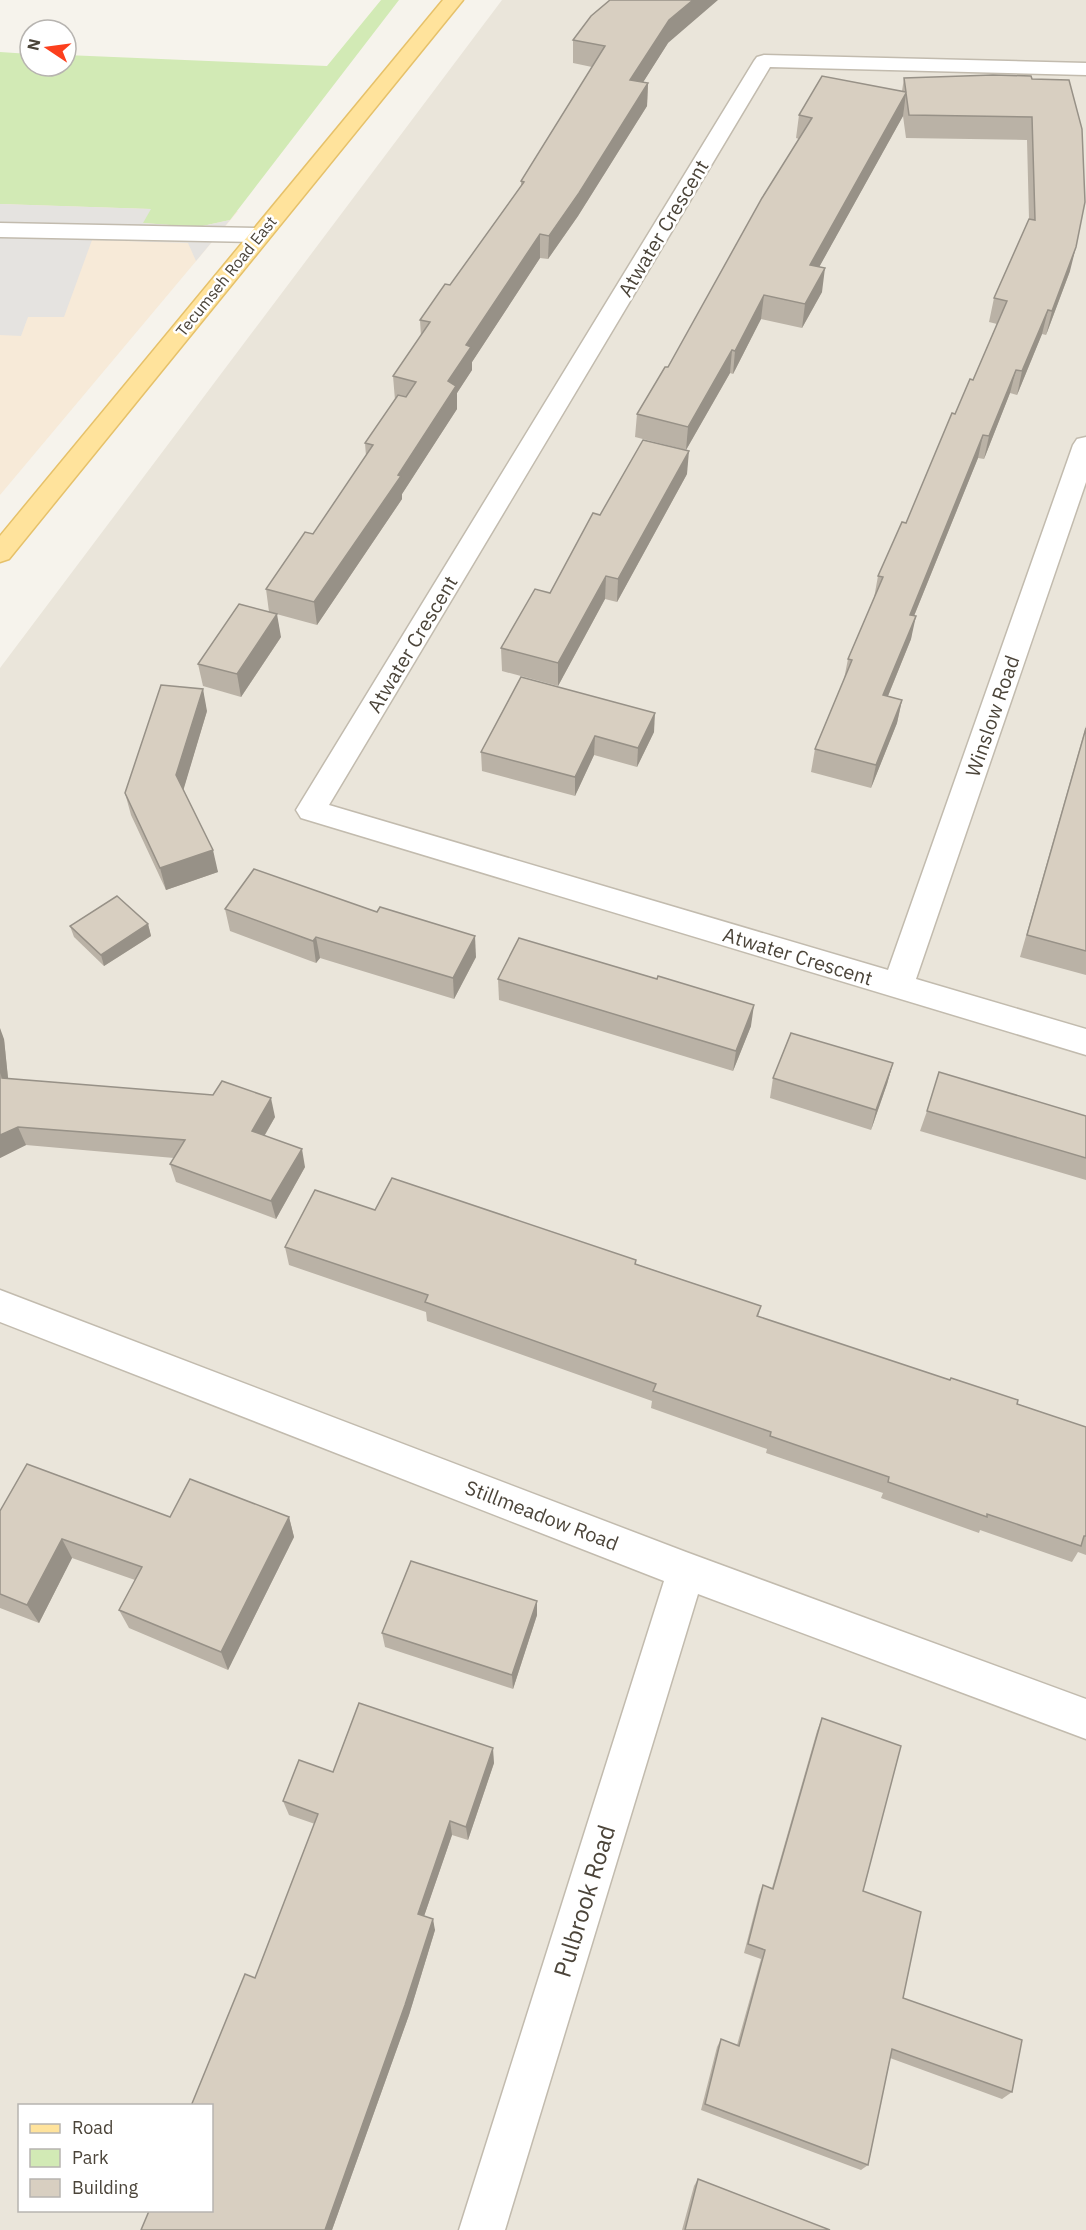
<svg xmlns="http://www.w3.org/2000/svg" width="1086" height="2230" font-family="'IBM Plex Sans',sans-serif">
	<rect width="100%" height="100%" fill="#f6f3ec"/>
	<path fill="#eae5da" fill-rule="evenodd" d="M502,0H1086V2230H0V668ZM20,2106H212V2210H20Z"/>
	<polygon fill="#f7ead8" points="0,203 238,211 0,495"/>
	<polygon fill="#d2eab5" points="381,0 399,0 230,220 198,227 142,223 150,209 0,204 0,52 30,54 30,66 66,66 66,55 327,66"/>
	<polygon fill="#e5e3e0" points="0,204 151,209 143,223 198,227 230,220 196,261 188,243 92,240 64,317 28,317 21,336 0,335"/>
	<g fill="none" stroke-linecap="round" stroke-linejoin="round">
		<defs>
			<g id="minor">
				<polygon points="764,55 1086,63 1086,75 770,67 329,805 888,970 1073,445 1077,439 1086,437 1086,482 916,979 1086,1029 1086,1055 301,818 296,810 754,61 757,57"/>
				<polygon points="0,223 259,228 267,230 270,235 267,240 259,242 0,237"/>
				<polygon points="0,1290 686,1552 1086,1699 1086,1739 698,1594 505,2230 459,2230 664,1581 0,1322"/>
			</g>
			<polygon id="major" points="443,0 463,0 9,559 0,562 0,536"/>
		</defs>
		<use href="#minor" stroke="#c2bbae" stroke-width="3"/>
		<use href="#major" stroke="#e6c16a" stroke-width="3"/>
		<use href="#minor" fill="#fff" fill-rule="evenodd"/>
		<use href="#major" fill="#ffe39c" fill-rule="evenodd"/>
	</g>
	<g fill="#bab2a6">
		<polygon points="573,40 668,43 643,82 648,83 647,106 578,216 548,259 540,258 472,362 472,370 457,393 457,409 402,494 402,499 317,625 269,612 266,589 313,534 366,456 365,443 395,400 393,376 421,336 420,320 450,285 521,186 521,181 592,67 573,63"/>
		<polygon points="1031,76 1070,271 1046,335 1042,334 1017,395 1010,393 984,459 978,458 914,616 911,639 888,696 902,700 897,723 871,788 811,772 815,749 844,679 848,659 874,598 878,576 906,523 955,414 973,380 997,324 989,322 994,298 1029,219 1027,140 906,138 903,116 819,267 822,292 802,328 761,319 733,374 730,373 686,450 635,437 637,414 668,367 799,139 796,138 799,115 902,91 904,78"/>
		<polygon points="687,474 617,602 605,599 558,686 502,671 501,648 550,593 600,515"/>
		<polygon points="281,637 241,697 203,686 198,664"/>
		<polygon points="521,677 654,732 637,767 594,755 575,796 482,771 481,752"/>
		<polygon points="207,711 183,790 218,872 166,890 131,815 125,793"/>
		<polygon points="1086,726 1086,975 1020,957"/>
		<polygon points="225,909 476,957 454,999 320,958 316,963 230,931"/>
		<polygon points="148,924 151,936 104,966 74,937 70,926"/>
		<polygon points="498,979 751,1026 733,1071 499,1000"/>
		<polygon points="4,1039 8,1079 275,1117 265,1135 305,1167 276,1219 176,1182 170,1164 174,1158 26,1145 0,1158"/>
		<polygon points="893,1063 887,1084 871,1130 770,1098 773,1078"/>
		<polygon points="927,1111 1086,1116 1086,1180 920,1131"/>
		<polygon points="375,1210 636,1260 636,1264 761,1306 758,1317 1086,1427 1086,1555 1078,1552 1072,1562 980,1530 979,1533 881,1498 883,1493 766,1453 767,1449 651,1408 652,1401 427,1321 426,1312 289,1265 285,1247"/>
		<polygon points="0,1511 170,1517 289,1517 294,1537 228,1670 129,1628 119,1610 135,1580 72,1558 39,1623 0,1608"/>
		<polygon points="537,1601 537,1615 513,1689 385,1647 382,1633"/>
		<polygon points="822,1718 863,1891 903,1998 1012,2092 1002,2099 890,2058 868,2165 861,2170 701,2110 717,2047 721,2039 737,2045 761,1959 744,1953 759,1895 763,1885 772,1888 817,1731"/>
		<polygon points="494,1763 468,1840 452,1835 424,1916 435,1930 409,2015 332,2230 141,2230 255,1978 315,1824 289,1815 283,1801 333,1772"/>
		<polygon points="698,2179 830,2230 682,2230 694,2186"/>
	</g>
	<g fill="#979187">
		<polygon points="693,0 718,0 668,43 630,103 630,80 669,20"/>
		<polygon points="648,83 647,106 578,216 548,259 549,236"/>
		<polygon points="906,93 903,116 807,289 810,265"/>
		<polygon points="540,234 540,258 472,362 472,370 457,393 457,409 402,494 402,499 317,625 314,602 398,475 466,345"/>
		<polygon points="1076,247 1070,271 1046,335 1052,311"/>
		<polygon points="825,268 822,292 802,328 805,304"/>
		<polygon points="764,295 761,319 733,374 735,351"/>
		<polygon points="1048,310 1042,334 1017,395 1022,371"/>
		<polygon points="732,350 730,373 686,450 688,427"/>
		<polygon points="1016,370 1010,393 984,459 989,436"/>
		<polygon points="983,435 978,458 905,638 910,615"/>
		<polygon points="689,451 687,474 617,602 618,579"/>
		<polygon points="606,576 605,599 558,686 558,663"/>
		<polygon points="277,614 281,637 241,697 237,674"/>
		<polygon points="916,616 911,639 879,718 883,695"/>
		<polygon points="203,689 207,711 181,798 176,775"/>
		<polygon points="902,700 897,723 871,788 876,765"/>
		<polygon points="655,713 654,732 637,767 638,748"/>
		<polygon points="595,736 594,755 575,796 575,777"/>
		<polygon points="213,850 218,872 166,890 160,868"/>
		<polygon points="148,924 151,936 104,966 101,955"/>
		<polygon points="475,936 476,957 454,999 453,978"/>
		<polygon points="316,937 320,958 316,963 313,941"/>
		<polygon points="754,1005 751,1026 733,1071 736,1051"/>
		<polygon points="0,1028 4,1039 10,1097 2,1078 0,1057"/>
		<polygon points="893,1063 887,1084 871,1130 876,1110"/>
		<polygon points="271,1098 275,1117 256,1150 252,1131"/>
		<polygon points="18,1127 26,1145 0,1158 0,1135"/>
		<polygon points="302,1149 305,1167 276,1219 271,1201"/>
		<polygon points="289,1517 294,1537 228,1670 221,1652"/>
		<polygon points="62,1539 72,1558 39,1623 27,1605"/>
		<polygon points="537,1601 537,1615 513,1689 512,1675"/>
		<polygon points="493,1748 494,1763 468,1840 466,1827"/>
		<polygon points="450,1821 452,1835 421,1925 418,1914"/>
		<polygon points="433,1919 435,1930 409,2015 332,2230 325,2230"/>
	</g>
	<g fill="#d8cfc1" stroke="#979187" stroke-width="1.5">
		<polygon points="610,0 693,0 669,20 630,80 648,83 579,193 549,236 540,234 466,345 471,347 448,381 456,386 398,475 401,476 314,602 266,589 305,532 313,534 373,445 365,443 398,395 406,397 416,382 393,376 430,322 420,320 445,284 450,285 524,182 521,181 605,46 573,40 591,16"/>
		<polygon points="993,75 1031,76 1032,79 1069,80 1082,129 1085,202 1076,247 1052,311 1048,310 1022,371 1016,370 989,436 983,435 910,615 916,616 883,695 902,700 876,765 815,749 852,660 848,659 883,577 878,576 902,522 906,523 952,413 955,414 970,379 973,380 1007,301 994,298 1029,219 1035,220 1032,117 909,115 906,93 810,265 825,268 805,304 764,295 735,351 732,350 688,427 637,414 665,367 668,367 762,198 812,118 799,115 822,76 906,92 904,78"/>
		<polygon points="643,440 689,451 618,579 606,576 558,663 501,648 535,589 550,593 593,513 600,515"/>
		<polygon points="239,604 277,614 237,674 198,664"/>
		<polygon points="521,677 655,713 638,748 595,736 575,777 481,752"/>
		<polygon points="161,685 203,689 176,775 213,850 160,868 125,793"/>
		<polygon points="1086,728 1086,951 1027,935"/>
		<polygon points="254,869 377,912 380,907 475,936 453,978 316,937 313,941 225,909"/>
		<polygon points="117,896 148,924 101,955 70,926"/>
		<polygon points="519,938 657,979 658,976 754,1005 736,1051 498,979"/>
		<polygon points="791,1033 893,1063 876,1110 773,1078"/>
		<polygon points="0,1057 2,1078 213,1095 222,1081 271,1098 252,1131 302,1149 271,1201 170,1164 185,1140 18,1127 0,1135"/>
		<polygon points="939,1072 1086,1116 1086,1158 927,1111"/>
		<polygon points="392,1178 636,1260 635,1264 761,1306 757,1316 950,1380 951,1378 1018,1400 1017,1404 1086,1427 1086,1536 1084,1536 1081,1546 987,1514 987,1517 888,1482 889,1477 770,1436 771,1432 653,1391 656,1384 425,1302 428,1295 285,1247 315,1190 375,1210"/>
		<polygon points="27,1464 170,1517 190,1479 289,1517 221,1652 119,1610 142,1567 62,1539 27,1605 0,1594 0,1511"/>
		<polygon points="411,1561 537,1601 512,1675 382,1633"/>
		<polygon points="359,1703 493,1748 466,1827 450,1821 418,1914 433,1919 405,2005 325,2230 141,2230 149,2211 212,2211 212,2106 191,2106 245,1974 255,1978 318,1814 283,1801 299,1760 333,1772"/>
		<polygon points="822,1718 901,1746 863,1891 921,1912 903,1998 1022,2040 1012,2092 892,2049 868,2165 705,2104 721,2039 739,2046 765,1950 748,1944 763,1885 773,1889"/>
		<polygon points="698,2179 830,2230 685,2230"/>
	</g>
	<g text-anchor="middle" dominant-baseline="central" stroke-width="5" stroke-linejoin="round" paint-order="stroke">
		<g font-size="16" fill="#4b4439" stroke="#fff">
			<text transform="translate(226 276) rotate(-51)">Tecumseh Road East</text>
		</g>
		<g font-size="20" fill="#4b4439" stroke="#fff">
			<text transform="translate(663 228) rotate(-59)">Atwater Crescent</text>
			<text transform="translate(412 644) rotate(-59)">Atwater Crescent</text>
			<text transform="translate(992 716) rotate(-71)">Winslow Road</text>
			<text transform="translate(798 956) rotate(17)">Atwater Crescent</text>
			<text transform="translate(542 1515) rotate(21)">Stillmeadow Road</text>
		</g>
		<g font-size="24" fill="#4b4439" stroke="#fff">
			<text transform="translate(584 1901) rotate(-73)">Pulbrook Road</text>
		</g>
	</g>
	<rect x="18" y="2104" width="195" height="108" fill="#ffffff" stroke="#b7b4b0" stroke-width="1.5"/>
	<rect x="30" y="2124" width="30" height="9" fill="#ffe39c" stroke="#b7b4b0" stroke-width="1.5"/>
	<text x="72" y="2134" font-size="18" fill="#4b4439">Road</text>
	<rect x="30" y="2149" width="30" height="18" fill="#d2eab5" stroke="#b7b4b0" stroke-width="1.5"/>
	<text x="72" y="2164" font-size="18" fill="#4b4439">Park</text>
	<rect x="30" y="2179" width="30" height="18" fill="#d8cfc1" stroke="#b7b4b0" stroke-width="1.5"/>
	<text x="72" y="2194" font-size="18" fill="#4b4439">Building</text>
	<g transform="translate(48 48) rotate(283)"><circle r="28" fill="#ffffff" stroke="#b7b4b0" stroke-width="1.5"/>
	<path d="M0-4.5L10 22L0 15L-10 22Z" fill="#fc3f1d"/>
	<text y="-9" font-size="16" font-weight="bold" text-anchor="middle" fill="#4b4439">N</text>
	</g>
</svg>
